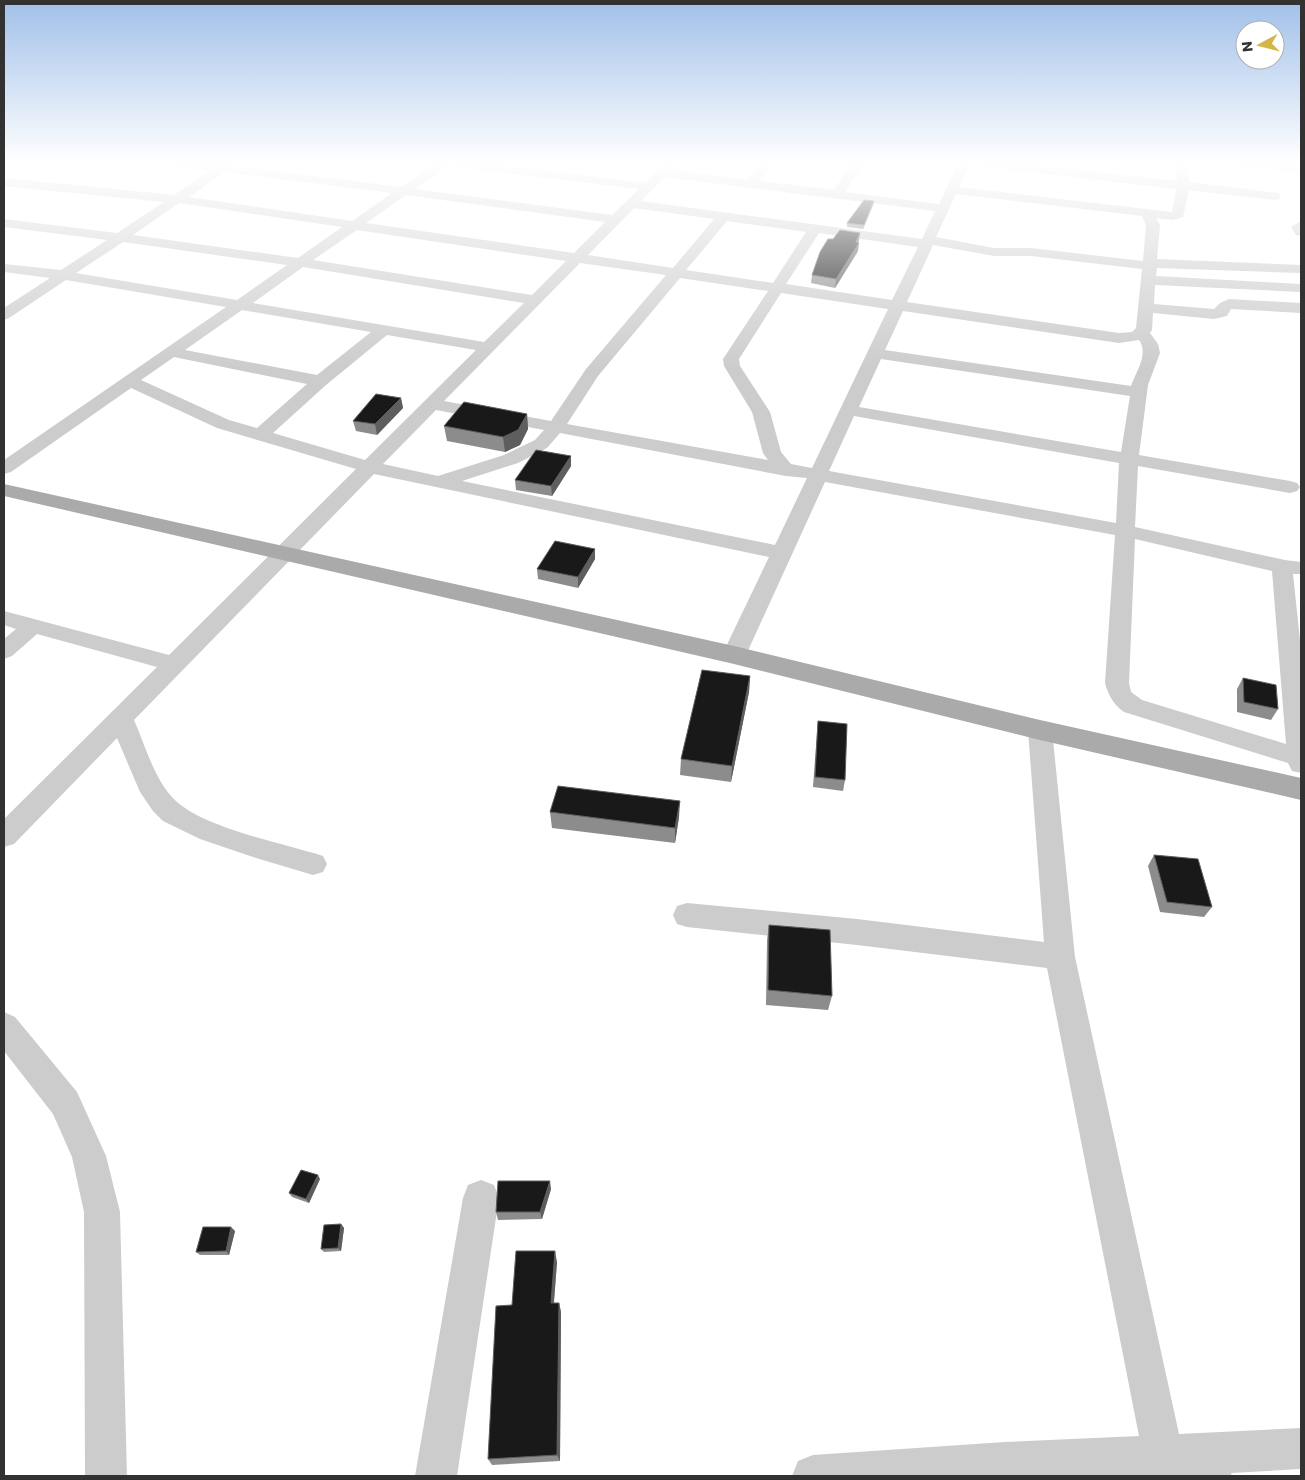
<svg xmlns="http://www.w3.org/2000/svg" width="1305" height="1480" font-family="Poppins,sans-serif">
	<rect width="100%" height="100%" fill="#fff"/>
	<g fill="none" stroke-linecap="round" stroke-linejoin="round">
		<g fill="#ccc" fill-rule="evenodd">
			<path d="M155,161H194L220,164L225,161H233L235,164L234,166L401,187L435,164L433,161H471L645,183L667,161H680L672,170L747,180L762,161H775L759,181L834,190L853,161H865L845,192L939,204L959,161H1001L1177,181L1176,161H1188L1189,182L1279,193L1281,196L1279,199L1275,200L1189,190L1183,217L1173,220L1156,218L1160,225L1157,259L1301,265V273L1157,268L1156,276L1301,284V292L1155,285L1154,304L1214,309L1220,303L1229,299L1301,303V313L1231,309L1227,316L1214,319L1153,313L1152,330L1150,333L1158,344L1160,353L1148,385L1139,455L1290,481L1297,483L1300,487L1297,491L1290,493L1138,466L1135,527L1285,560L1301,562V574H1293L1301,650V773L1292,771L1288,763L1124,712C1114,705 1108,695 1105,683L1115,535L825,482L746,655L742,661L734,663L726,661L722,655L769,557L374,474L134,720C145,745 153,775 171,796C197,827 283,843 323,856L327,864L323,872L313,875L256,858L200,839L163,821L153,811L140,792L117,738L14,844L4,847V819L157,667L37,634L12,656L4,659V639L16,629L4,625V611L169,655L356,469L217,428L131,388L11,472L4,474V460L226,307L66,280L9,318L4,320V308L50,278L4,272V264L61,270L107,240L4,227V219L117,233L164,202L4,186V178L174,195L211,171L161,165ZM969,165L1176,189L1172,212L959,187ZM448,166L639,189L612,215L415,189ZM225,172L392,193L352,221L189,197ZM665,177L935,211L922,239L641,201ZM956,194L1142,216L1146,225L1143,261L1031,248H994L936,237ZM406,195L605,222L574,253L366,223ZM179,203L342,227L298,258L133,235ZM634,208L714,219L673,268L588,255ZM727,221L806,232L773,283L686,270ZM357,230L566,261L532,295L313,260ZM819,233L918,247L892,300L786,284ZM123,242L287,265L237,300L76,273ZM933,245L994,256H1031L1142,269L1136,328L1132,332L1119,333L907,302ZM580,263L666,275L586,369L551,421L444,401ZM303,267L524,303L484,342L253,303ZM680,278L768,291L723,359L724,366L752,412L763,453L768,460L567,424L598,376ZM781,293L888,309L812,468L791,464L781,452L770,412L740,366L739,359ZM242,310L371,332L317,375L185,350ZM903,311L1119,343L1139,340C1149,354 1136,372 1131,386L885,350ZM387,335L476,350L365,460L273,433L326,385ZM174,357L307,384L257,428L229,420L141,380ZM881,359L1130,396L1121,452L859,407ZM436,410L544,430L535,440L504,455L438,476L383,464ZM854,416L1119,463L1116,523L829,471ZM560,433L786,476L807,478L775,545L462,481L518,463L547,448ZM1135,539L1272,571L1286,744L1142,700L1131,692L1129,683Z"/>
			<polygon points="1218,161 1274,161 1288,162 1301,167 1301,176 1287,170 1224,165"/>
			<polygon points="1301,221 1301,236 1296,235 1291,227"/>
			<polygon points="1040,721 1049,724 1052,730 1075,957 1179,1434 1301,1428 1301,1469 1231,1473 1232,1476 792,1476 798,1461 813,1455 1005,1442 1139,1436 1047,968 857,945 687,927 677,924 673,915 677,906 687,903 857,919 1044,942 1028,730 1031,724"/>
			<polygon points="4,1012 15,1017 77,1092 106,1156 120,1212 127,1476 85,1476 84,1212 72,1157 53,1114 4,1051"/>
			<polygon points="481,1180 494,1185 499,1198 457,1476 415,1476 463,1198 468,1185"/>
		</g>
		<polygon fill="#aaa" fill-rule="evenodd" points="4,484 734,646 1040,720 1301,778 1301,800 1040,740 734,664 4,496"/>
	</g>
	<g fill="#8c8c8c">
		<polygon points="874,201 873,205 863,229 847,227 847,223"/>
		<polygon points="859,240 858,243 858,251 835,288 811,283 812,275"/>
		<polygon points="401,398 403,408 377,435 356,431 353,421"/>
		<polygon points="527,414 528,429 520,445 505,452 447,441 444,426"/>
		<polygon points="571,466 552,496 516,490 515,480"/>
		<polygon points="595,559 578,588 538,579 537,569"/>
		<polygon points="750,676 749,692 731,782 680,775 681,759"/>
		<polygon points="1243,678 1278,709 1271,720 1237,712 1237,689"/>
		<polygon points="818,721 845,780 843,791 813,787 817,732"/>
		<polygon points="550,812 679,817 675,843 552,828"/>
		<polygon points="1154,855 1212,907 1204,917 1160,912 1148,866"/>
		<polygon points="769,925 832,996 828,1010 766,1005 767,940"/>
		<polygon points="320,1179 309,1203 292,1197 289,1193"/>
		<polygon points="551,1189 542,1219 498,1220 496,1212"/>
		<polygon points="341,1224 344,1228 341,1251 324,1252 321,1249"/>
		<polygon points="235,1231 229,1255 200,1255 196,1252"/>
		<polygon points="557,1262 554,1303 559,1303 561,1312 560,1461 492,1465 488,1459 512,1305"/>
	</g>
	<g fill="#5e5e5e">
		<polygon points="874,201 873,205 863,229 864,225"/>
		<polygon points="860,233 859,240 855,250 856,242"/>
		<polygon points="859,243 858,251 835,288 836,279"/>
		<polygon points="401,398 403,408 377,435 375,424"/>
		<polygon points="527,414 528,429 520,445 505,452 503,437"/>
		<polygon points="571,456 571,466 552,496 551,486"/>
		<polygon points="595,549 595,559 578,588 578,577"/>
		<polygon points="750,676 749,692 731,782 732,766"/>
		<polygon points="680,801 679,817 675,843 675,828"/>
		<polygon points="318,1175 320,1179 309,1203 306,1199"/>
		<polygon points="550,1181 551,1189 542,1219 540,1212"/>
		<polygon points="341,1224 344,1228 341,1251 338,1248"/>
		<polygon points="231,1227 235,1231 229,1255 226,1251"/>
		<polygon points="555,1251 557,1262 553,1312 551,1303"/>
		<polygon points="559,1303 561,1312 560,1461 557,1455"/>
	</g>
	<g fill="#191919" stroke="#5e5e5e">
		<polygon points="864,200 874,201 864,225 847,223"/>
		<polygon points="840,230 860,233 856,242 859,243 836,279 812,275 820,252 828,239 833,239"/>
		<polygon points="376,394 401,398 375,424 353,421"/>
		<polygon points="464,402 527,414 518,430 503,437 444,426"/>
		<polygon points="536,450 571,456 551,486 515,480"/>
		<polygon points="555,541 595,549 578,577 537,569"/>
		<polygon points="702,670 750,676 732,766 681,759"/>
		<polygon points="1243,678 1276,685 1278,709 1244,702"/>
		<polygon points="818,721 847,724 845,780 815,777"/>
		<polygon points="558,786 680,801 675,828 550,812"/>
		<polygon points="1154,855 1198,859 1212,907 1167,902"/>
		<polygon points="769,925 830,930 832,996 768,990"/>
		<polygon points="301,1170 318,1175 306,1199 289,1193"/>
		<polygon points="498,1181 550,1181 540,1212 496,1212"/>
		<polygon points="341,1224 338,1248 321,1249 324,1225"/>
		<polygon points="203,1227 231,1227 226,1251 196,1252"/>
		<polygon points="516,1251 555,1251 551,1303 559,1303 557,1455 488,1459 496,1306 512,1305"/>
	</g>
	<linearGradient id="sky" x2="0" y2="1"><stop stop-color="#a1c0e9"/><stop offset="0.44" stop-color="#fff"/><stop offset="1" stop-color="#fff" stop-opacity="0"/></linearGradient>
	<rect width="1305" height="369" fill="url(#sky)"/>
	<rect width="1305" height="1480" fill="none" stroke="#323232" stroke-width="10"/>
	<g transform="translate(1260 45) rotate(263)"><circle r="24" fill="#ffffff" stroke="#adadad"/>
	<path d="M0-4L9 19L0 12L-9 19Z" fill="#d3b64a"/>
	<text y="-8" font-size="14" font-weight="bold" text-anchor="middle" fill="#323232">N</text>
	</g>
</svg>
